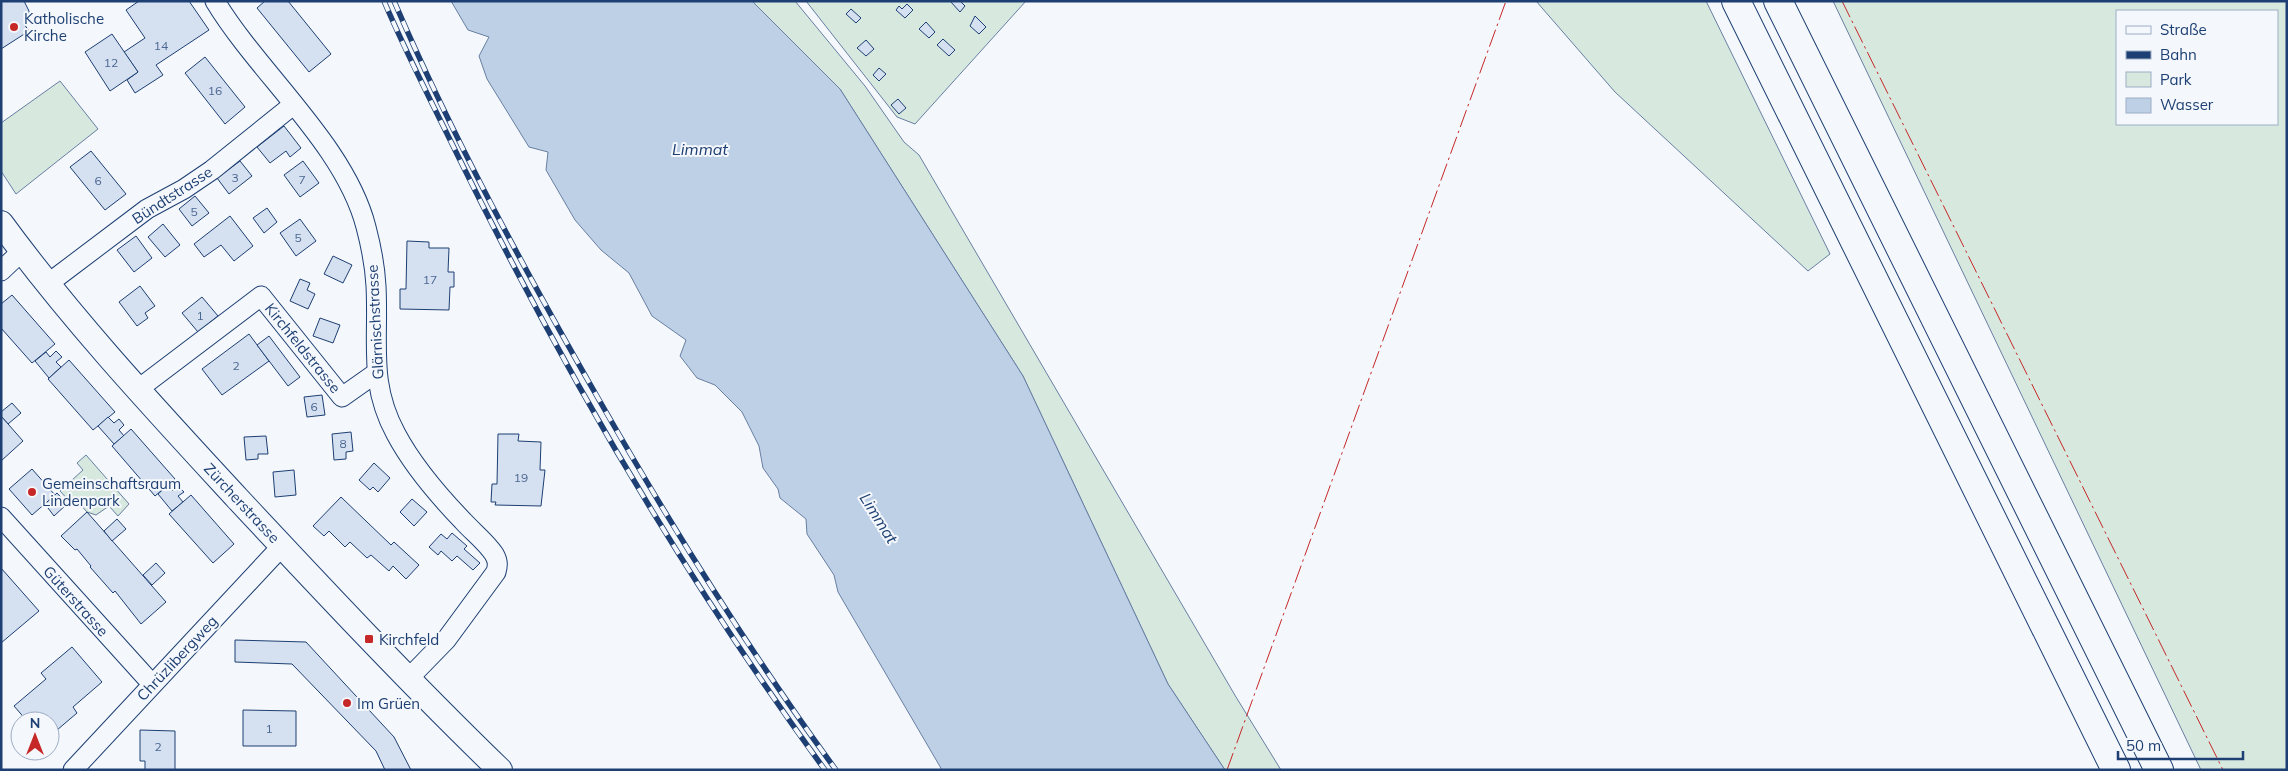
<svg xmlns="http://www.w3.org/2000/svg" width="2288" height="771" font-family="Mulish,sans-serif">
	<rect width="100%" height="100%" fill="#f4f7fb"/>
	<g fill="#d7e8df" stroke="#687fa3" fill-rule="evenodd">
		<polygon points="752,1 795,1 865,86 904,142 919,155 1236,697 1281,770 1225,770 1168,684 1023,376 840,89"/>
		<polygon points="806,1 1026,1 915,124 897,117"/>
		<polygon points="1536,1 1706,1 1830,254 1808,271 1615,92"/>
		<path d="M1833,1H2287V770H2201ZM2277,11V124H2117V11Z"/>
		<polygon points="60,81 98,129 16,194 1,171 1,123"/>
		<polygon points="86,455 129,504 118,516 109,506 96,515 87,512 77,501 71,503 60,491 83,470 77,463"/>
	</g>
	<polygon fill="#bed0e5" stroke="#687fa3" points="451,1 752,1 840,89 1023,376 1168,684 1225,770 942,770 838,592 834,575 807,534 806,519 780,498 778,489 763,468 759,446 742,412 715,385 697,378 680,356 686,340 652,316 629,273 601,250 575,220 546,170 548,152 529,147 487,79 479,56 489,37 468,30"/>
	<g fill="#d5e0f0" stroke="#1d3f73">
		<polygon points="1,1 24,1 29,11 28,21 24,24 29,31 1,49"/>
		<polygon points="139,1 189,1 209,30 156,65 163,75 135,93 127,80 138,72 124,52 145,38 126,10"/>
		<polygon points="265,1 288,1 331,54 309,72 257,8"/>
		<polygon points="950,1 960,1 965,6 960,12"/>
		<polygon points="907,4 913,10 905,18 896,10 899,6 902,9"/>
		<polygon points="851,9 861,18 856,23 846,14"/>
		<polygon points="975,16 986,27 979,34 970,26"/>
		<polygon points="926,22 935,32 929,38 919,29"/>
		<polygon points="112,34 138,72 110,91 85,52"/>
		<polygon points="943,39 955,50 949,56 937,45"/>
		<polygon points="866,40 874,49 866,56 857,48"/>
		<polygon points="205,57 245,107 225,124 185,73"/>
		<polygon points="879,68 886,74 879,81 873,75"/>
		<polygon points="898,99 906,108 899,114 891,105"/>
		<polygon points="284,126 301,148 290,157 286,151 270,163 257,147"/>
		<polygon points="91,151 126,194 105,210 70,167"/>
		<polygon points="240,161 252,176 229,194 217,178"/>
		<polygon points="303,161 319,183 300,197 284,175"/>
		<polygon points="195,196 209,213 192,226 179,209"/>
		<polygon points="267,208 277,222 264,233 253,218"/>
		<polygon points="230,216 253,246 234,261 221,245 204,257 194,244"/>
		<polygon points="300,219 316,241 296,256 280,233"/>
		<polygon points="163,224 180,245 165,257 148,237"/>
		<polygon points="136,236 152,258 134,272 117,250"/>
		<polygon points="407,241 429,242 429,248 449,248 448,272 454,272 454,287 450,287 449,310 400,309 400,289 406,289"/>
		<polygon points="333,256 352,265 343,283 324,274"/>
		<polygon points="300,279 310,283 307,290 315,294 308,309 290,301"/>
		<polygon points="140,286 155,306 145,313 148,318 137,326 119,302"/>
		<polygon points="12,295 55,344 32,363 1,328 1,304"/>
		<polygon points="202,297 218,316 198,332 182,313"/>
		<polygon points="320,318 340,325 333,343 313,336"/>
		<polygon points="249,334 269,361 222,395 202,369"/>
		<polygon points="269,336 300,377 288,386 257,345"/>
		<polygon points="56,351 62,357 56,362 61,367 49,378 35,361 46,352 50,357"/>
		<polygon points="69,360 115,412 93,430 48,379"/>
		<polygon points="322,395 325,415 307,417 304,397"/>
		<polygon points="12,403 21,413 8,424 1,416 1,412"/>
		<polygon points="1,416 23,441 1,461"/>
		<polygon points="108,417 114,423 119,419 124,425 119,430 124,436 114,444 98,426"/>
		<polygon points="131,429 175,479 155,496 112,446"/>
		<polygon points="351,432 353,451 346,452 346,459 334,460 332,434"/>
		<polygon points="498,434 519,434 518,441 541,442 540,470 545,470 541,506 495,505 496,502 491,502 492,484 497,484"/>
		<polygon points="266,436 268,454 258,454 258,459 246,460 244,437"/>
		<polygon points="374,463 390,478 378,492 373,487 370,490 359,480"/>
		<polygon points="32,469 55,495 32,515 9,489"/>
		<polygon points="294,470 296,495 275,497 273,472"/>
		<polygon points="168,485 173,491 178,486 184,492 178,496 183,502 172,511 158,494"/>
		<polygon points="57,493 67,504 54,516 45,504"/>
		<polygon points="191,495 234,544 213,563 169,514"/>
		<polygon points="341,497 391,545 394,542 419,565 406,579 393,566 389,571 371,555 367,558 350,542 345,547 329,531 324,536 313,526"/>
		<polygon points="412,499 427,512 414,526 400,512"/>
		<polygon points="87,512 166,602 141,624 115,591 113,593 90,567 91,566 77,549 75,550 61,536"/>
		<polygon points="117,519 126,529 112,541 104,531"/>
		<polygon points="452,533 467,546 464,549 480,563 473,570 457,556 452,561 441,551 438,555 429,547 441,534 447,539"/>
		<polygon points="156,563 165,573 152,585 143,575"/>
		<polygon points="1,568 39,611 1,643"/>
		<polygon points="235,640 306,642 394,737 411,770 385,770 376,751 292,664 235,662"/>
		<polygon points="72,647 102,682 73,707 77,713 50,736 50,721 27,721 14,706 46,679 41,673"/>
		<polygon points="243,710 296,711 296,746 243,746"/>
		<polygon points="140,730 175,731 175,770 145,770 145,761 140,761"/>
	</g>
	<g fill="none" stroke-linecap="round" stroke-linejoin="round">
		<defs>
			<g id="minor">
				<path d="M215,1C259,74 345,145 366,227C371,246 375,267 376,286C379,342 368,383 396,434C413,466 438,495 463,521C473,532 486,542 494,554C498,561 498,565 496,572L446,640L408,679"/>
				<polyline points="1,271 22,251"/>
				<polyline points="49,283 147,209 184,189 212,170 293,105"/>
				<polyline points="137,390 261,296 342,397 376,373"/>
				<polyline points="1,517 152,684"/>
				<polyline points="73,770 282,546"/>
			</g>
			<path id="major" d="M1,223C72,320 155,409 237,498C323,590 409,682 500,770"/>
			<g id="highway">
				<polyline points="1736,1 2116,770"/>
				<polyline points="1778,1 2159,770"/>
			</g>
		</defs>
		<use href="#minor" stroke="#1d3f73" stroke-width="21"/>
		<use href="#major" stroke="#1d3f73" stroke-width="26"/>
		<use href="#highway" stroke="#1d3f73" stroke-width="30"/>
		<use href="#minor" stroke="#f4f7fb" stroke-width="19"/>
		<use href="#major" stroke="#f4f7fb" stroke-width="24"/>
		<use href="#highway" stroke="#f4f7fb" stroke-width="28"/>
		<defs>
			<g id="rail">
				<path d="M384,1C406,53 432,103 457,154C562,368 684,577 825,770"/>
				<path d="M394,1C453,138 524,269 598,398C671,526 749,651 836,770"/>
			</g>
		</defs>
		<use href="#rail" stroke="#1d3f73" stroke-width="5.5"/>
		<use href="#rail" stroke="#f4f7fb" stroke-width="4" stroke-dasharray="11" stroke-linecap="butt"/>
		<g stroke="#c62828" stroke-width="1" stroke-dasharray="18 4 2.5 4" stroke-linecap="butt">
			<polyline points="1842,1 2223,770"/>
			<polyline points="1227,770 1506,1"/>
		</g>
	</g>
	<g fill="#c62828" stroke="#f4f7fb" stroke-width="2">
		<circle cx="14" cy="27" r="5"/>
		<circle cx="32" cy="492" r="5"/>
		<rect x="364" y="634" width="10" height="10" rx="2.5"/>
		<circle cx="347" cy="703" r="5"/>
	</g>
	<g text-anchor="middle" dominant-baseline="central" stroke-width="4" stroke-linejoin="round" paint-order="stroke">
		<g font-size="12" fill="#4b6792">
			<text x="161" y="45">14</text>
			<text x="111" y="62">12</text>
			<text x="215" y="90">16</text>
			<text x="235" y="177">3</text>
			<text x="302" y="179">7</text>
			<text x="98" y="180">6</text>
			<text x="194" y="211">5</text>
			<text x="298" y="237">5</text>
			<text x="430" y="279">17</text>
			<text x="200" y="315">1</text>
			<text x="236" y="365">2</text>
			<text x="314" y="406">6</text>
			<text x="343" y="443">8</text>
			<text x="521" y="477">19</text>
			<text x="269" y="728">1</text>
			<text x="158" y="746">2</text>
		</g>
		<g font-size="15" fill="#1d3f73" stroke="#f4f7fb" text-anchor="start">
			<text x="24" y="18">Katholische<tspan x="24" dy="17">Kirche</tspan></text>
			<text x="42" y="483">Gemeinschaftsraum<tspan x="42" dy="17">Lindenpark</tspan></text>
			<text x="379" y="639">Kirchfeld</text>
			<text x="357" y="703">Im Grüen</text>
		</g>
		<g font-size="15" fill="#1d3f73" stroke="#f4f7fb">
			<text transform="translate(172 195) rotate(-33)">Bündtstrasse</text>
			<text transform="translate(375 322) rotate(-93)">Glärnischstrasse</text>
			<text transform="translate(303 348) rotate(51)">Kirchfeldstrasse</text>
			<text transform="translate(242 503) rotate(47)">Zürcherstrasse</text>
			<text transform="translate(76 601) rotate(48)">Güterstrasse</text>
			<text transform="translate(177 658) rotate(-47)">Chrüzlibergweg</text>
		</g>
		<g font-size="16" font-style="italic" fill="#1d3f73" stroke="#f4f7fb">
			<text x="700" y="149">Limmat</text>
			<text transform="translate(879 518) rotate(58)">Limmat</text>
		</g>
	</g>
	<rect width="2288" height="771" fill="none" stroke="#1d3f73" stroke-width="5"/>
	<rect x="2116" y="10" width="162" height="115" fill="#f4f7fb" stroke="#9eadc5"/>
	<rect x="2126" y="26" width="25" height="8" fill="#f4f7fb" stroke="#9eadc5"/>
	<text x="2160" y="35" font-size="15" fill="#1d3f73">Straße</text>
	<rect x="2126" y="51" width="25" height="8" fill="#1d3f73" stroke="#9eadc5"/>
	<text x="2160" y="60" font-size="15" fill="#1d3f73">Bahn</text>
	<rect x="2126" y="72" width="25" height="15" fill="#d7e8df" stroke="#9eadc5"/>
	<text x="2160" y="85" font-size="15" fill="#1d3f73">Park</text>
	<rect x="2126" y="98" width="25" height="15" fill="#bed0e5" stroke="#9eadc5"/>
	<text x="2160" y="110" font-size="15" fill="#1d3f73">Wasser</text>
	<g transform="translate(35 736)"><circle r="24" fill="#f4f7fb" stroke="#9eadc5"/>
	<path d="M0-4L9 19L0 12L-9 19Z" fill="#c62828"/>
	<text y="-8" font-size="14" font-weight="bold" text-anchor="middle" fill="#1d3f73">N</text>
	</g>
	<path d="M2118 751v8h125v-8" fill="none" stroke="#1d3f73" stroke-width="2.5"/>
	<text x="2126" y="751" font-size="15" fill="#1d3f73" stroke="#f4f7fb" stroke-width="4" paint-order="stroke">50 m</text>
</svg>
